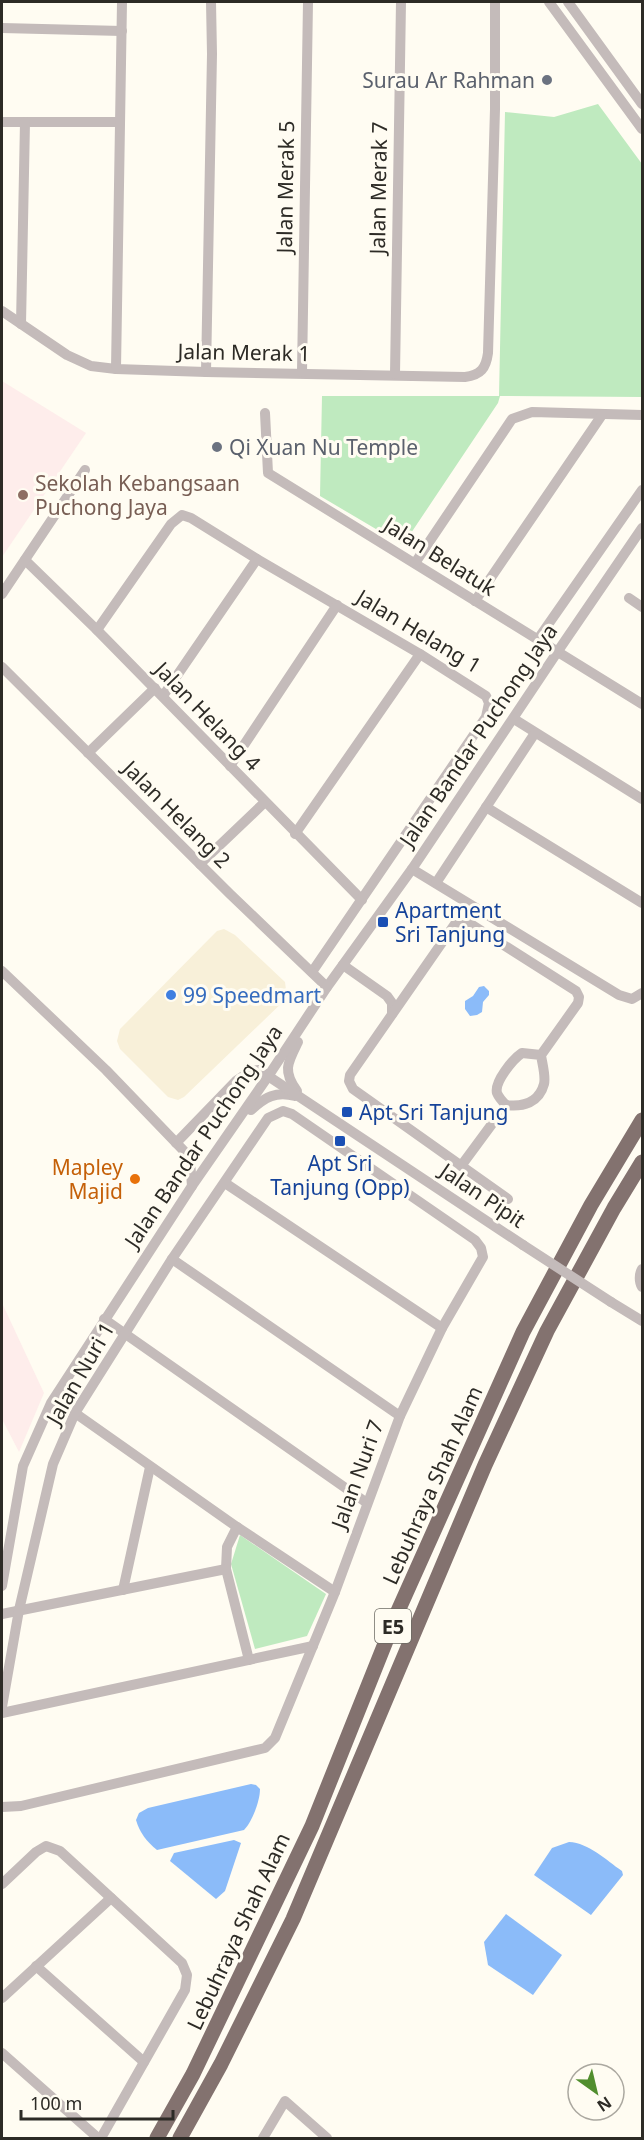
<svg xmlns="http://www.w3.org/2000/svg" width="644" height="2140" font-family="'Noto Sans',sans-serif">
	<rect width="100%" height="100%" fill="#fffcf2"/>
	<polygon fill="#f8f0d9" points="224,929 235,935 285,982 287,998 184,1097 178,1100 168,1097 120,1049 117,1041 120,1029 217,931"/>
	<g fill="#feedeb">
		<polygon points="2,381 86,433 2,557"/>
		<polygon points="2,1303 44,1393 19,1452 2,1419"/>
	</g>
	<g fill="#bfeabf">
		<polygon points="598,104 642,164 642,397 500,396 498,403 403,545 320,496 322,396 499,396 505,112 554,117"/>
		<polygon points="240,1535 326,1594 307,1636 255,1649 231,1564"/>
	</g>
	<g fill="#8bbbf9">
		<polygon points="484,986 489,991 489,995 483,1002 482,1012 477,1015 470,1016 465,1009 465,1001 473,996 479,987"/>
		<path d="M251,1784L256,1785L260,1789C260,1801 252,1822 244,1830L157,1850C146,1841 140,1833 136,1820L139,1813L148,1808Z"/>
		<polygon points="234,1840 241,1843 225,1891 216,1899 170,1861 174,1853"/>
		<path d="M569,1842C589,1843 606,1860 622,1871L623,1875L591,1915L534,1875L552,1848Z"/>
		<polygon points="506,1914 562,1955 533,1995 488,1965 484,1942"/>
	</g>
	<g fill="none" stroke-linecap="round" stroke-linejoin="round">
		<g stroke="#c4bbba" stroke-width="10">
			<polyline points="549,2 642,129"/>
			<polyline points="568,2 642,104"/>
			<polyline points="2,28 122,31"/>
			<polyline points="2,122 120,122"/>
			<path d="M2,311L67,355L91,366L116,369L206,372L465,377C481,375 486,368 488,353L495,109V2"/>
			<polyline points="21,324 25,122"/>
			<polyline points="116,369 122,2"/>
			<polyline points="206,372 212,54 211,2"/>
			<polyline points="302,372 308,2"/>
			<polyline points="395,374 401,2"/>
			<polyline points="265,413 268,473 642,704"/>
			<polyline points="25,560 97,630 362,900"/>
			<polyline points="415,563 512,419 532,412 642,415"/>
			<polyline points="2,594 85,470"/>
			<polyline points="629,598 642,607"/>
			<polyline points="475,601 602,415"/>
			<polyline points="97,630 171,524 182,515 191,518 257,559 420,654 486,696 489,703 486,717 312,972"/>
			<polyline points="538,639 642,490"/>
			<polyline points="2,667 230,894 327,987"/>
			<polyline points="163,696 257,559"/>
			<polyline points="514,719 642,799"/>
			<polyline points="88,753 155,688"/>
			<polyline points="230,766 337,605"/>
			<polyline points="486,807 642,903"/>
			<polyline points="295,834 420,654"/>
			<polyline points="200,864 265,802"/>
			<polyline points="412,869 619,995 632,999 642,993"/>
			<polyline points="436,883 535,733"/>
			<polyline points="343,965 387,996 392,1003 392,1014"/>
			<polyline points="2,971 106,1070 184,1151 190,1161 192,1186"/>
			<path d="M297,1091C282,1071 288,1062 298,1042"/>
			<path d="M251,1110C265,1097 276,1091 295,1096"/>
			<polyline points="176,1143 236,1081 251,1071 259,1070 523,1245"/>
			<polyline points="461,1166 506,1105"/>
			<polyline points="225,1183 442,1328"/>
			<path d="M508,1199L353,1089L349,1081L350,1075L457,921L469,923L576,991L579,997L578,1003L541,1055C542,1063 546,1076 544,1084C539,1103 523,1107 506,1105C503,1102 499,1098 497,1093C494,1082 513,1059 522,1053L541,1055"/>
			<polyline points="172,1259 400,1416"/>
			<path d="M642,1269C639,1274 639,1282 642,1287"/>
			<polyline points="611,1302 642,1321"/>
			<polyline points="104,1319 367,1503"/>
			<polyline points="75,1413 237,1527 335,1592"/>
			<polyline points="237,1527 227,1547 226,1569 249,1660"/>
			<polyline points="2,1586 23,1466 51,1403 192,1186 269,1075 327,987 412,869 558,651 642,528"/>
			<polyline points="123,1590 150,1467"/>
			<polyline points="2,1614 226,1569"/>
			<polyline points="2,1707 19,1610 53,1464 75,1413 172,1259 268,1118 283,1111 292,1114 475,1240 481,1248 483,1257 442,1328 400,1416 335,1592 275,1738 265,1748 21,1806 2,1807"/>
			<polyline points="2,1713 313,1646"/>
			<polyline points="2,1884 36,1852 46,1846 60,1851 182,1963 187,1975 185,1990 101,2138"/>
			<polyline points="36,1966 144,2062"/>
			<polyline points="2,1998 111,1898"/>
			<polyline points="2,2053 98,2138"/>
			<polyline points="263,2138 285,2101 327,2138"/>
		</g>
		<g stroke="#83726f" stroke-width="15">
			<polyline points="157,2138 193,2074 312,1826 398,1611 523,1332 591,1205 642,1120"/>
			<polyline points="180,2138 221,2064 293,1919 485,1465 547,1331 614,1208 642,1162"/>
		</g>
		<polyline stroke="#c4bbba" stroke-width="10" points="523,1245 611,1302"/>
	</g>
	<g fill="#6b7280" stroke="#fffcf2" stroke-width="2">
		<circle cx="547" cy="80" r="6"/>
		<circle cx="217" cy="447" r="6"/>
	</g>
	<circle fill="#8d6e63" stroke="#fffcf2" stroke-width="2" cx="23" cy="495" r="6"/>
	<g fill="#1a4fb4" stroke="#fffcf2" stroke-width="2">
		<rect x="377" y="916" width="12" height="12" rx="3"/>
		<rect x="341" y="1106" width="12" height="12" rx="3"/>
		<rect x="334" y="1135" width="12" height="12" rx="3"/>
	</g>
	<circle fill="#3f7fe0" stroke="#fffcf2" stroke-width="2" cx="171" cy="995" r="6"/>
	<circle fill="#e8710a" stroke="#fffcf2" stroke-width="2" cx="135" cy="1179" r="6"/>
	<g text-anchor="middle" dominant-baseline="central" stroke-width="6" stroke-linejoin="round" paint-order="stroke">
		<rect fill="#fffcf2" stroke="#6c6a63" stroke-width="1.5" x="375" y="1609" width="36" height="34" rx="4.5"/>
		<g font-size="20" font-weight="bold" fill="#2d2b26">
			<text x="393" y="1626">E5</text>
		</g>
		<g font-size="21" fill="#5b616d" stroke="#fffcf2" text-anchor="end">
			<text x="535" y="80">Surau Ar Rahman</text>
			<text x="229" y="447" text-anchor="start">Qi Xuan Nu Temple</text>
		</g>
		<g font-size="21" fill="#2d2b26" stroke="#fffcf2">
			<text transform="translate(285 187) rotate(-89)">Jalan Merak 5</text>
			<text transform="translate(378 188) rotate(-89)">Jalan Merak 7</text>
			<text transform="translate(244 352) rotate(1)">Jalan Merak 1</text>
			<text transform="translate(440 556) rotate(32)">Jalan Belatuk</text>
			<text transform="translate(419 631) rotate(31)">Jalan Helang 1</text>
			<text transform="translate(208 716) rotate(46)">Jalan Helang 4</text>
			<text transform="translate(478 735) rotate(-56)">Jalan Bandar Puchong Jaya</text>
			<text transform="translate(177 814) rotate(45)">Jalan Helang 2</text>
			<text transform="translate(203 1136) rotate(-56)">Jalan Bandar Puchong Jaya</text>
			<text transform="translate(483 1195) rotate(34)">Jalan Pipit</text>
			<text transform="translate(80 1373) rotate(-60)">Jalan Nuri 1</text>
			<text transform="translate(357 1474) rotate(-70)">Jalan Nuri 7</text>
			<text transform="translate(432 1485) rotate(-66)">Lebuhraya Shah Alam</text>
			<text transform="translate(238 1931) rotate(-65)">Lebuhraya Shah Alam</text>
		</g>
		<g font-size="21" fill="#785e54" stroke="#fffcf2" text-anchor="start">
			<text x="35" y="483">Sekolah Kebangsaan<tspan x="35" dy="24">Puchong Jaya</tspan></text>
		</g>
		<g font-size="21" fill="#164399" stroke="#fffcf2" text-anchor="start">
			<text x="395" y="910">Apartment<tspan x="395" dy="24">Sri Tanjung</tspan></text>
			<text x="359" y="1112">Apt Sri Tanjung</text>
			<text x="340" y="1163" text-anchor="middle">Apt Sri<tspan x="340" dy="24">Tanjung (Opp)</tspan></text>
		</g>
		<g font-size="21" fill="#366cbe" stroke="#fffcf2" text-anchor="start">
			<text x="183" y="995">99 Speedmart</text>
		</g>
		<g font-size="21" fill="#c56008" stroke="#fffcf2" text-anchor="end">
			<text x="123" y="1167">Mapley<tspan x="123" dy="24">Majid</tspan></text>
		</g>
	</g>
	<rect width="644" height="2140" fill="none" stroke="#2d2b26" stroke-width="6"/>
	<g transform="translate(596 2092) rotate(146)"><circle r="28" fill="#fffcf2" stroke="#aba8a0" stroke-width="1.5"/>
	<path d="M0-4.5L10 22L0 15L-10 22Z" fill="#518e2e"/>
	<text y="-9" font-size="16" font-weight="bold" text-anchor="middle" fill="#2d2b26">N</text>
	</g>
	<path d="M21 2110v9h152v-9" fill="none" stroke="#2d2b26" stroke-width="3"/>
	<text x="30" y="2110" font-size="18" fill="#2d2b26" stroke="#fffcf2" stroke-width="4.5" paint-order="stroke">100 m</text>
</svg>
